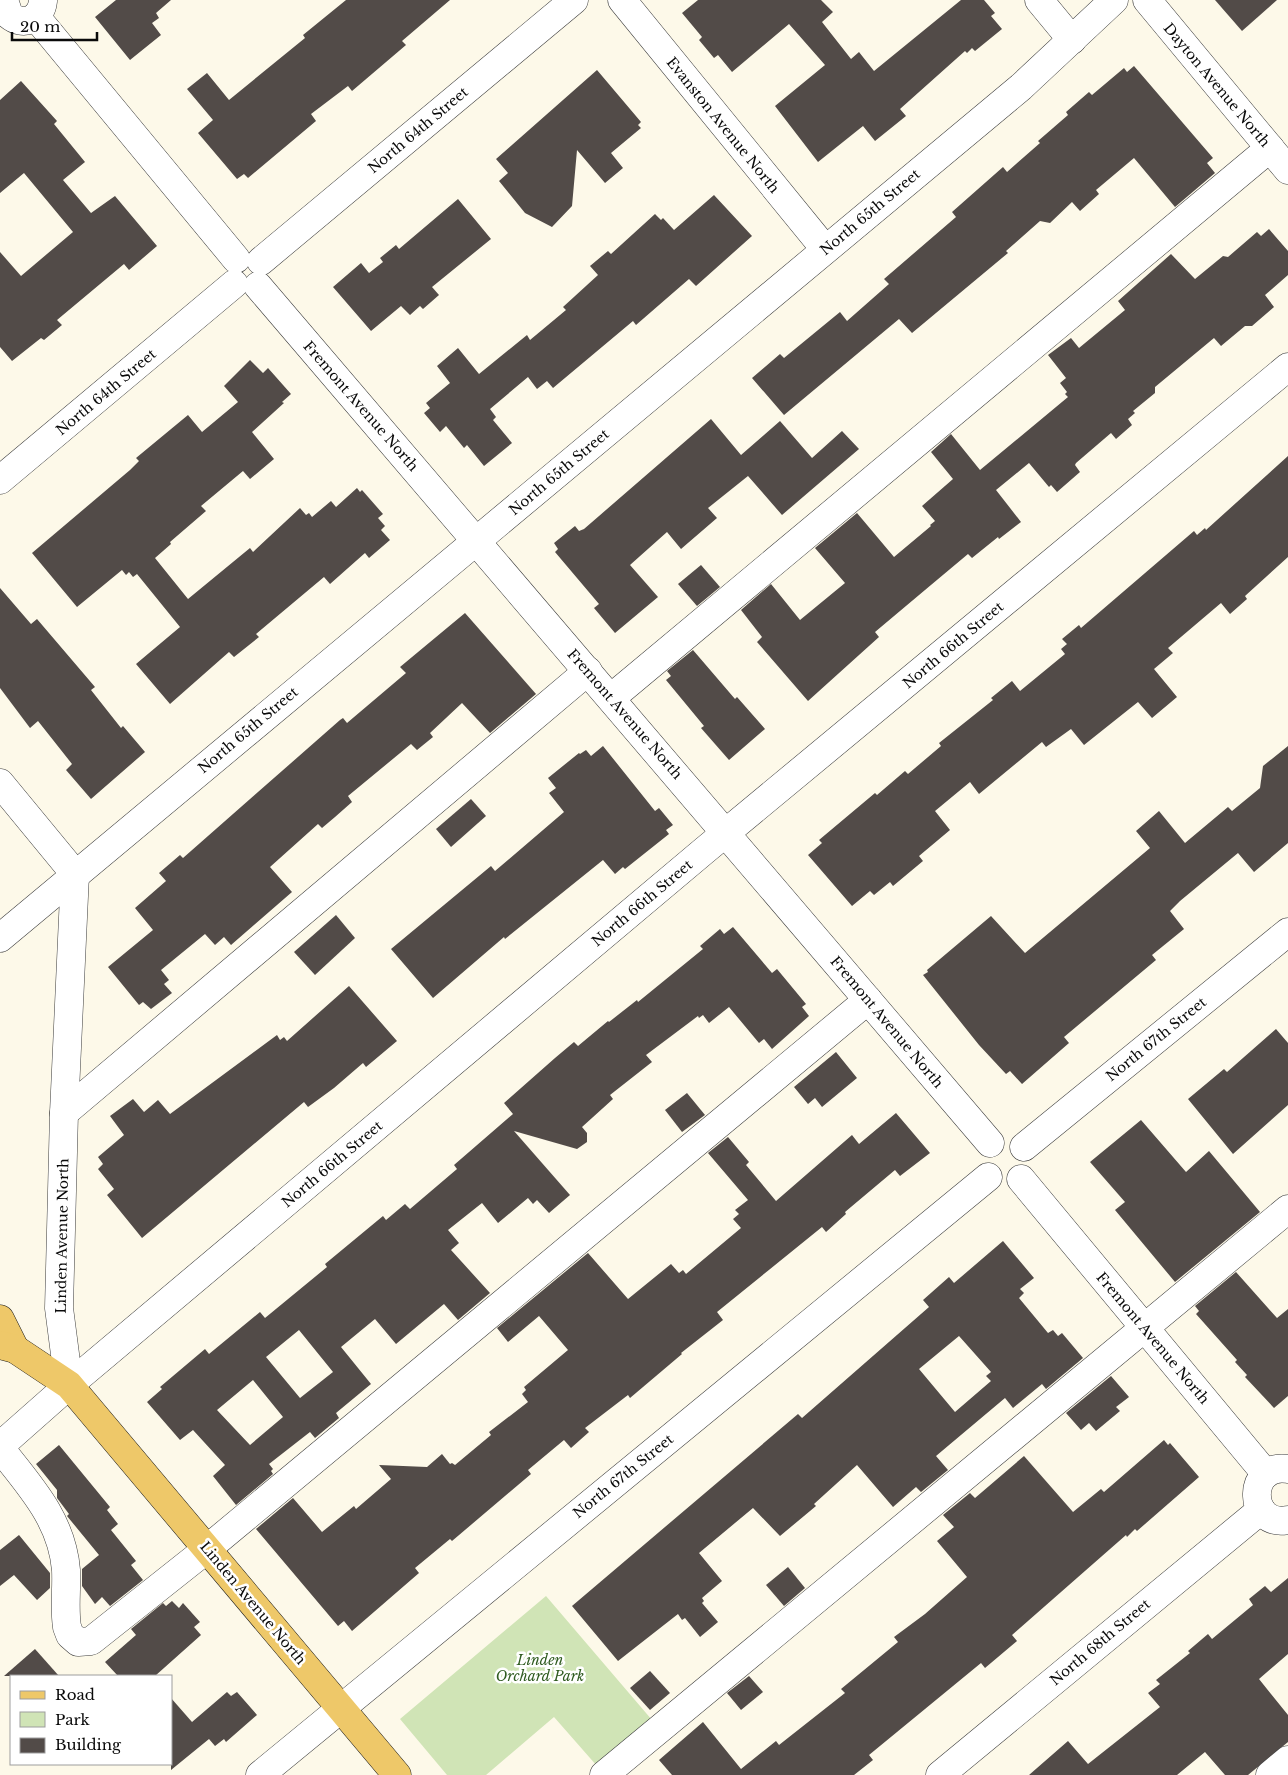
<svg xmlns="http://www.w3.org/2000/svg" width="1288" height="1775" font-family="'Libre Baskerville',serif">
	<rect width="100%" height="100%" fill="#fdf9e9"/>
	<polygon fill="#d0e4b6" points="546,1596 652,1720 597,1766 554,1717 486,1775 447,1775 400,1719"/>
	<g fill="#524b48" fill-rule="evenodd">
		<polygon points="116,0 171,0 156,13 159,18 152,23 161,35 130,60 95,17"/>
		<polygon points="346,0 450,0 402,41 406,45 352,91 348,86 311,114 316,121 248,178 244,174 237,179 198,133 213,120 187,89 207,73 229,100 305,38 303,35"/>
		<polygon points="698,0 821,0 833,12 822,22 851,59 859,52 874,71 961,0 984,0 995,13 991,16 1002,29 975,51 972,48 967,53 965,51 900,109 906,116 875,141 863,126 818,162 775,106 825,65 789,24 732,72 718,55 714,58 699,40 702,37 682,13"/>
		<polygon points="1215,0 1277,0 1242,31"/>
		<polygon points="1134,66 1213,158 1207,163 1215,173 1175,207 1134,158 1096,190 1099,194 1080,211 1072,202 1050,223 1040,221 1006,251 1008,253 912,333 899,319 784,415 752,378 780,354 784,358 840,312 847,321 889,284 884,279 956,217 952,212 1003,167 1007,172 1040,143 1038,141 1068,115 1066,112 1089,92 1092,95 1124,68 1127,72"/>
		<polygon points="597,70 641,122 638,125 641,128 611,153 623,168 605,183 577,150 572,206 552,227 525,213 499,181 508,173 496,159"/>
		<polygon points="21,81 57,121 54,124 85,162 63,180 91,213 115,196 157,246 129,270 124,264 57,320 62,325 44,340 41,338 12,361 0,347 0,252 21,276 73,232 24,173 0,193 0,100"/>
		<polygon points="714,195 752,236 696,286 689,279 636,325 633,321 553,388 547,381 537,389 528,377 490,409 496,417 493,420 512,443 484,466 467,445 464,448 446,426 440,432 424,413 430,408 426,403 450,383 437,366 458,348 479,374 527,335 530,340 566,310 563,307 598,275 590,266 608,251 611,254 655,214 661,220 663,218 674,230"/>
		<polygon points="458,199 491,239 432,287 439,295 423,309 420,306 410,315 401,306 371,331 333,287 361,263 369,273 383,262 380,258 396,245 399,249"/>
		<polygon points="1269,229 1288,251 1288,275 1265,295 1274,307 1252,326 1245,326 1221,346 1214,338 1155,387 1155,393 1133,411 1135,413 1128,419 1132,425 1116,439 1111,433 1076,463 1075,465 1080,472 1057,492 1051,485 1049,487 1029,463 996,490 1021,522 999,539 998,537 972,558 968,554 925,590 875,632 879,637 808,701 757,642 762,637 741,610 771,584 800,620 845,583 815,548 857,513 894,557 931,526 930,525 935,521 922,506 953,479 931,452 951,434 980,470 1068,397 1065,394 1067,392 1060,383 1066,378 1048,355 1071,338 1079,348 1125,310 1118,301 1171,254 1195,279 1223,256 1228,257 1257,232 1261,236"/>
		<polygon points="250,360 263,373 268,368 291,394 282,402 284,403 252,432 274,459 250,479 243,471 201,506 206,511 170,542 171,544 155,558 188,599 250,548 253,552 300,508 306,515 309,513 312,517 331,501 336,507 357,488 360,492 362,490 383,514 378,518 385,526 381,530 390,540 369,558 365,553 330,584 324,577 256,634 259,637 234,657 229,652 170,704 136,664 180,627 137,574 133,577 129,572 126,575 122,570 77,607 32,553 130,470 139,461 136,458 188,415 202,432 238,402 224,386"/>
		<polygon points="711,419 741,455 780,421 812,458 842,431 859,449 782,515 748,476 708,508 717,518 681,549 667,532 630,565 658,597 615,633 594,608 599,604 555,552 558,549 554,543 575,526 579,531 584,529"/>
		<polygon points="1288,456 1288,557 1245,596 1247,599 1230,614 1221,603 1168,648 1173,653 1154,669 1177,697 1152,718 1138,702 1084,745 1071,729 1046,747 1042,742 979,794 970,782 935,811 950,830 919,856 923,861 893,886 890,882 874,895 870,891 852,906 808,855 822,843 819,840 875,793 877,795 905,771 908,774 941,746 939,743 993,700 991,698 1012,681 1020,691 1065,654 1061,649 1067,644 1062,639 1079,625 1081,628 1194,531 1197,535 1205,528 1206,530"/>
		<polygon points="701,565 720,587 697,606 678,584"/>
		<polygon points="0,588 31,624 37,619 95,687 91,690 121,728 123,726 145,752 91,799 66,770 72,764 38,721 30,728 0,688"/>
		<polygon points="465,613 536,694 490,733 462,703 430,733 433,737 417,750 411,744 348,796 352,802 335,817 322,828 318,824 270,867 292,892 231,945 224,937 215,945 205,934 161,970 169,980 164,984 172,993 151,1009 143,1002 139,1005 108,967 153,930 135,908 166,881 159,873 180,855 183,858 340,720 343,718 347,723 406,673 400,667"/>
		<polygon points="693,650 735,699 737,697 765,729 729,760 701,728 704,726 666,680 671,676 667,671"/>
		<polygon points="603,746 655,811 659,808 673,825 666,830 669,834 625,869 623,867 615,874 603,860 505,939 504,937 433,998 391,949 491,866 495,871 564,812 549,793 556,788 548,778 579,753 580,754 586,750 591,756"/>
		<polygon points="1288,746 1288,843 1254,872 1238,853 1180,901 1170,911 1184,929 1152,955 1156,960 1064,1037 1069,1043 1022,1084 1010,1071 1006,1074 979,1045 923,975 928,972 927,970 991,916 1025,953 1150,848 1136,831 1159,811 1185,843 1228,807 1232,811 1260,788 1263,766"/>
		<polygon points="471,799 486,816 451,847 436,829"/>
		<polygon points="336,915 355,938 315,975 294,952"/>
		<path d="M733,927L772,973L777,969L806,1004L802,1007L809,1016L772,1049L764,1039L759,1043L729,1007L709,1023L703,1015L699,1018L698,1016L646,1055L652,1062L610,1095L613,1099L582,1127L587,1133V1142L577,1149L514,1131L570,1195L549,1213L537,1200L533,1204L528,1198L498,1223L482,1203L448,1230L459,1243L451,1250L490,1293L458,1320L444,1304L396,1344L375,1319L341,1347L371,1384L336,1413L339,1418L315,1438L310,1432L269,1464L273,1469L271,1471L273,1474L236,1505L213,1476L225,1465L193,1430L180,1440L147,1402L162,1389L160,1387L205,1349L209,1354L260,1312L265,1318L327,1267L325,1264L383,1216L386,1220L405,1204L410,1209L457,1169L454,1165L513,1114L504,1103L555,1058L574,1042L578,1046L608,1021L609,1022L637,1000L638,1002L703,949L700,946L720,929L724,934ZM299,1330L333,1372L300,1398L266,1357ZM253,1380L283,1417L250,1445L217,1410Z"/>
		<polygon points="349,986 397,1041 366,1067 363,1063 334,1088 308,1107 304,1102 142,1238 107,1195 114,1189 98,1169 103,1164 98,1157 124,1135 110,1116 133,1099 144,1112 158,1100 170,1114 277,1035 280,1040 284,1037 287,1041"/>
		<polygon points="1276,1029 1288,1043 1288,1105 1233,1154 1188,1099 1224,1069 1227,1072"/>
		<polygon points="836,1052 857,1078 822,1107 815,1098 808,1104 794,1087"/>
		<polygon points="687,1093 705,1115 682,1132 665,1110"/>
		<polygon points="896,1113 930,1153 900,1176 895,1170 845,1212 846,1214 826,1232 822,1227 717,1312 723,1320 681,1353 682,1354 630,1398 628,1395 585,1428 589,1432 571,1448 564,1440 528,1470 531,1474 452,1541 450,1539 415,1568 419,1573 352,1631 344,1621 338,1626 256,1529 293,1498 322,1532 354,1506 356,1509 391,1479 379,1465 427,1467 442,1454 450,1464 452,1463 455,1465 491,1435 489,1432 528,1402 522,1394 526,1390 524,1387 568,1350 539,1316 508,1342 497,1328 588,1253 628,1299 671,1264 679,1273 683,1270 686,1274 741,1228 733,1219 739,1214 735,1210 748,1200 708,1153 728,1137 749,1162 746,1165 776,1201 852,1135 859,1144"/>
		<polygon points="1141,1120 1186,1172 1209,1151 1260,1212 1175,1282 1115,1210 1125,1202 1090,1162"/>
		<path d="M1003,1241L1034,1278L1020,1289L1024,1293L1019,1298L1048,1333L1053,1330L1058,1336L1062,1333L1083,1358L1046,1389L1042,1384L1013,1408L1005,1398L936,1456L948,1470L921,1492L916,1487L893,1507L857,1465L814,1504L816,1506L780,1536L753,1508L699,1553L722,1581L702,1598L704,1601L702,1603L718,1622L700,1637L685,1618L682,1620L678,1614L618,1661L572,1606L798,1414L802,1418L929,1307L923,1300L949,1277L954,1283ZM959,1336L991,1372L986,1376L991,1381L955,1412L919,1369Z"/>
		<polygon points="1236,1272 1277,1318 1288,1309 1288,1396 1274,1408 1245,1377 1247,1375 1235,1362 1237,1360 1196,1314 1199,1311 1195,1306"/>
		<polygon points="1111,1376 1129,1397 1116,1407 1120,1411 1096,1431 1089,1423 1081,1430 1066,1413"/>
		<polygon points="1164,1440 1168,1445 1170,1443 1199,1477 1137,1531 1135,1529 1127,1537 1126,1535 1012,1635 1017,1641 985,1668 981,1663 869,1755 873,1760 854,1775 672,1775 659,1760 703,1722 741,1769 776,1741 779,1745 845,1693 841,1689 898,1642 894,1637 925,1614 967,1577 937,1541 954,1527 943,1515 970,1493 975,1498 1024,1456 1073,1512 1101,1489 1104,1492"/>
		<polygon points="59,1445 110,1507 107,1510 118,1524 111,1530 136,1561 131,1565 143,1580 110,1606 102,1597 95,1604 82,1586 82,1569 99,1555 67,1516 69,1514 57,1498 57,1490 36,1464"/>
		<polygon points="19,1535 50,1573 50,1588 37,1600 14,1575 0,1586 0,1550"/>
		<polygon points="788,1567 805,1588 784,1606 766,1585"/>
		<polygon points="1288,1578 1288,1654 1259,1679 1288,1715 1288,1742 1248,1775 1225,1775 1205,1752 1177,1775 1029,1775 1068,1741 1088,1764 1160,1707 1148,1693 1160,1684 1156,1680 1190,1653 1188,1651 1208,1634 1212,1639 1253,1605 1249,1599 1265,1586 1271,1592"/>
		<polygon points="172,1601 179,1608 183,1603 200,1622 194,1627 201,1635 155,1676 118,1676 105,1662 136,1635 131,1629 163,1603 166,1606"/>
		<polygon points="35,1649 59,1676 4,1676"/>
		<polygon points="650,1671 670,1693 650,1710 630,1688"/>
		<polygon points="749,1676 763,1692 741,1710 727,1693"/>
		<polygon points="227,1692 231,1696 237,1692 257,1715 226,1742 224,1739 215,1746 209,1739 171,1770 171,1698 192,1722"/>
	</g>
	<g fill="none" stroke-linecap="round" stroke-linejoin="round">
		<defs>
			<g id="minor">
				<path d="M4,0L9,15C23,27 41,20 43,1"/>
				<polyline points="622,0 825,249"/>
				<polyline points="1039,0 1072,40"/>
				<polyline points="1147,0 1288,170"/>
				<polyline points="36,17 236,259"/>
				<polyline points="261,261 574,0"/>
				<polyline points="258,286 990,1143"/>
				<polyline points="0,480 234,284"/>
				<polyline points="611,698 1270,148"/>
				<polyline points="0,783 75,874 64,1113 59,1308 69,1385"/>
				<polyline points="0,938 1021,87 1114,0"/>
				<polyline points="64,1113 588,671"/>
				<polyline points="1024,1147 1288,932"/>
				<polyline points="1021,1179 1266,1474"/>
				<polyline points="0,1446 69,1385 705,850 1288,367"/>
				<path d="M0,1448C30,1486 62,1520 66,1570C67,1589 64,1608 67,1627L70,1635L78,1642L91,1641L207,1549L868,1000"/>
				<path d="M1288,1469C1246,1462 1247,1528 1288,1520"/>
				<polyline points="260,1775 988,1177"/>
				<polyline points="604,1775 1288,1209"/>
				<polyline points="940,1775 1261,1510"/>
				<polyline points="1270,1775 1288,1760"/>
			</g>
			<g id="major">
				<polyline points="0,1319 15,1349"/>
				<polyline points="0,1345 15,1349 69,1385 397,1775"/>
			</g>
		</defs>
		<use href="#minor" stroke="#3d3d3d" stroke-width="29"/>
		<use href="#major" stroke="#1b1b1b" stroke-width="29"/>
		<use href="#minor" stroke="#fff" stroke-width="28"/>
		<use href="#major" stroke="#eec869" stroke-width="28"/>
	</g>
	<g text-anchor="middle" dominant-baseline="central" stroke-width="5" stroke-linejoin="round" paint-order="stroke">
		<g font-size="14" fill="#0a0a0a" stroke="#fff">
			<text transform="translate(1217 85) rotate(50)">Dayton Avenue North</text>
			<text transform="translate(723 125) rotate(51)">Evanston Avenue North</text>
			<text transform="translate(418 130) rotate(-40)">North 64th Street</text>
			<text transform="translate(870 212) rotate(-40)">North 65th Street</text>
			<text transform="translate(106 392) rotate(-40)">North 64th Street</text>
			<text transform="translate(361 406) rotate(49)">Fremont Avenue North</text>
			<text transform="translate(559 472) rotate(-40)">North 65th Street</text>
			<text transform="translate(953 645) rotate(-40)">North 66th Street</text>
			<text transform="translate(625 714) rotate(49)">Fremont Avenue North</text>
			<text transform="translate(248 730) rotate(-40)">North 65th Street</text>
			<text transform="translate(642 903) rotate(-40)">North 66th Street</text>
			<text transform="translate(887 1022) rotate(50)">Fremont Avenue North</text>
			<text transform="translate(1156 1039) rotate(-39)">North 67th Street</text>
			<text transform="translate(332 1164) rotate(-40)">North 66th Street</text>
			<text transform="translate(62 1236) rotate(-89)">Linden Avenue North</text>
			<text transform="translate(1153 1338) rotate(50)">Fremont Avenue North</text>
			<text transform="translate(623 1476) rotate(-39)">North 67th Street</text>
			<text transform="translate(253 1603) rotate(50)">Linden Avenue North</text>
			<text transform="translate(1100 1642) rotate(-40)">North 68th Street</text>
		</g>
		<g font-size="14" font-style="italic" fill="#305c21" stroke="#fff">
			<text x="540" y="1660">Linden<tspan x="540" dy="16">Orchard Park</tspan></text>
		</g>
	</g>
	<rect x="10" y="1675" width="162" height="90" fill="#ffffff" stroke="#9d9d9d"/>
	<rect x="20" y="1691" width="25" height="8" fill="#eec869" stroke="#9d9d9d"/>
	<text x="55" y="1700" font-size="15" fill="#0a0a0a">Road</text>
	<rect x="20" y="1712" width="25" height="15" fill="#d0e4b6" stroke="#9d9d9d"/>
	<text x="55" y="1725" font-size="15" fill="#0a0a0a">Park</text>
	<rect x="20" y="1738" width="25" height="15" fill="#524b48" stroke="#9d9d9d"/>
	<text x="55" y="1750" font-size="15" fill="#0a0a0a">Building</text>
	<path d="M12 32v8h85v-8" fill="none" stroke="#0a0a0a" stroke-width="2.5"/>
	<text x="20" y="32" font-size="15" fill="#0a0a0a" stroke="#ffffff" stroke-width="4" paint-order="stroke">20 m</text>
</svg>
